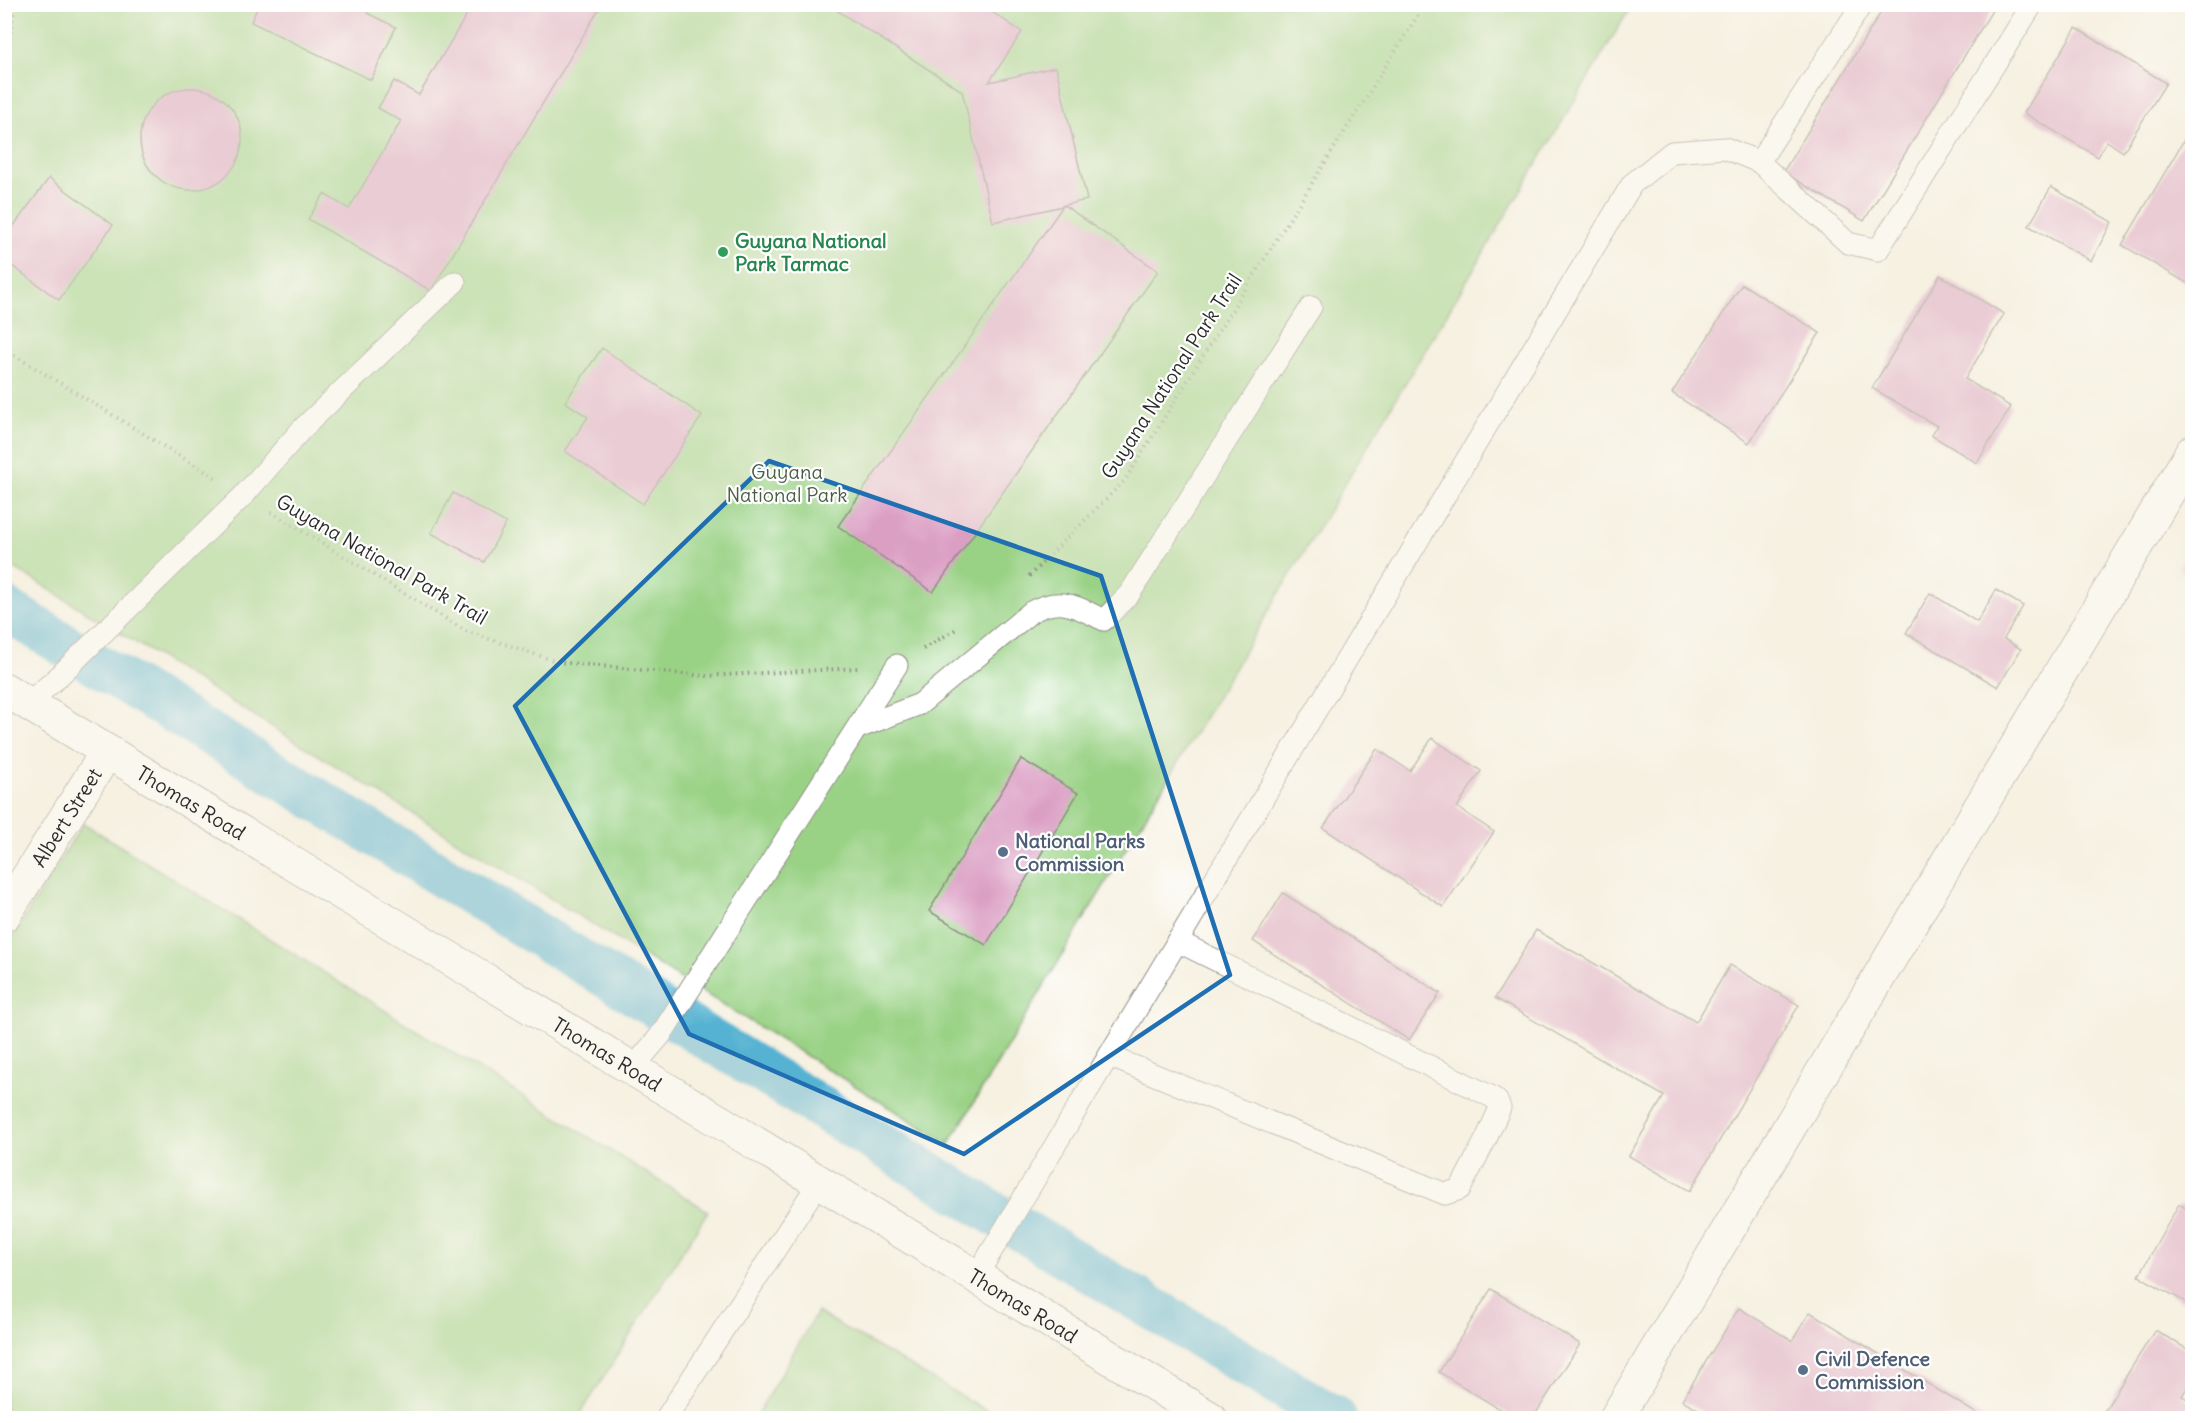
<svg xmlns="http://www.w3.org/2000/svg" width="2197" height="1423" font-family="Delius,sans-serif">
	<rect width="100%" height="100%" fill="#fff"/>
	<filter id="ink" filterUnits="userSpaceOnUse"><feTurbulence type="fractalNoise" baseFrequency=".0167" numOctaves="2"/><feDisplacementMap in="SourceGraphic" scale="12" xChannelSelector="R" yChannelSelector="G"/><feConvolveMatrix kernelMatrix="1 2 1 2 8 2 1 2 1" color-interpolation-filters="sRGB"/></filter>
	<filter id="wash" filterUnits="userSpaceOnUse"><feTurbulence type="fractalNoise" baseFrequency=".008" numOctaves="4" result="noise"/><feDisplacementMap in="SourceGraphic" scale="24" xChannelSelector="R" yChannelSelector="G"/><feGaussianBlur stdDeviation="1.35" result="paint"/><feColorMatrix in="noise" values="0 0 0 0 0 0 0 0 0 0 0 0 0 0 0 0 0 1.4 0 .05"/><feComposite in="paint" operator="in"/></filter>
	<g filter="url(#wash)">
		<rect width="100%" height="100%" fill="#f6f1e1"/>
		<polygon fill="#f5cfda" points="2192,545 2192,577 2178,568"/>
		<g fill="#9ad285" stroke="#627e58" stroke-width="1.5">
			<polygon points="4,5 1632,5 949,1144 5,562"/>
			<polygon points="83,823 708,1211 578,1418 5,1418 5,949"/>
			<polygon points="817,1312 999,1418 755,1418"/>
		</g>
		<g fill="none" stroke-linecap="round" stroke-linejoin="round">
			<polyline stroke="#54b2d2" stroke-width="44" points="4,608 962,1194 1335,1418"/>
		</g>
		<g id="blocks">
			<g fill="#db9fc4">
				<polygon points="259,4 371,4 367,13 396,27 371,80 251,22"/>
				<polygon points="462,4 602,4 431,291 308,219 324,194 349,209 401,121 378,108 394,81 419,95 470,9"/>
				<polygon points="827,4 980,4 1022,32 989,82 1056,67 1087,200 1064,205 1158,271 933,592 838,526 1063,206 993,222 962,91"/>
				<polygon points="1886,4 1996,4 1864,221 1783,172"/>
				<polygon points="2076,28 2166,83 2123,152 2107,141 2098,157 2024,113"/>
				<circle cx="191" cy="139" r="51"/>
				<polygon points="2188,133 2192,136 2192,286 2122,245"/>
				<polygon points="49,178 113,225 59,300 4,260 4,239"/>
				<polygon points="2051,187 2112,222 2091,261 2029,226"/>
				<polygon points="1940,275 2004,314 1965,379 2011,407 1977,463 1931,435 1937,426 1872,388"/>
				<polygon points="1742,284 1820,333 1749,443 1672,393"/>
				<polygon points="602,348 702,416 643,504 565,451 588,417 565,402"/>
				<polygon points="453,493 506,523 484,562 431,533"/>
				<polygon points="1996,590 2023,606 2004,639 2021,649 1998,687 1906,633 1930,593 1977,622"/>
				<polygon points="1432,738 1481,771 1457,807 1494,832 1443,907 1323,828 1377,749 1410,771"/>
				<polygon points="1021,759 1078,793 986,945 929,911"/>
				<polygon points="1283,893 1440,993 1409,1040 1253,941"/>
				<polygon points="1536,930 1696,1022 1730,965 1799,1005 1690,1191 1629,1156 1664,1096 1495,998"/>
				<polygon points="2179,1204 2192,1212 2192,1306 2139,1276"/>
				<polygon points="1491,1289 1580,1344 1533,1418 1514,1418 1439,1372"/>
				<polygon points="1739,1308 1792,1341 1810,1312 1984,1418 1714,1418 1682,1400"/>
				<polygon points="2155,1330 2192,1352 2192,1379 2182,1396 2192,1402 2192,1418 2100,1418"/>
			</g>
		</g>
	</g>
	<g filter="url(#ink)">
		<use href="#blocks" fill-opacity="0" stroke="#908e86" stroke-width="1.5"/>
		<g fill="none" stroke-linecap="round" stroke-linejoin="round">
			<defs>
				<g id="service">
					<polyline points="1759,162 1862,4"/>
					<polyline points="28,703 56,679 244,495 302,429 455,282"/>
					<path d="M858,728L920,704L1031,612C1061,595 1076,607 1104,620L1130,593L1311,307"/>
					<polyline points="1109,1056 1445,1194 1460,1189 1486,1139 1500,1108 1497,1101 1492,1097 1177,941"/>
					<polyline points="632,1069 660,1036 897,665"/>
					<polyline points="976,1277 1632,184 1672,152 1725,148 1759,162 1848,243 1878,250 2032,5"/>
					<polyline points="666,1418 819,1182"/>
				</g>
				<polyline id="minor" points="1616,1418 2192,452"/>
				<g id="tertiary">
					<path id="s1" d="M4,689L1210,1418"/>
					<path id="s2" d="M4,915L107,752"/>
				</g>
			</defs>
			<use href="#service" stroke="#908e86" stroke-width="23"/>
			<use href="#minor" stroke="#908e86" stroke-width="35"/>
			<use href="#tertiary" stroke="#908e86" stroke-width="35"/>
			<g stroke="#908e86" stroke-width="4" stroke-dasharray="1.5 4.5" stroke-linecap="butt">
				<polyline points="4,80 15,4"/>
				<polyline points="4,349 216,478"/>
				<polyline points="271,512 466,631 558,662 705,676 858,668"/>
				<polyline points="1029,576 1125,480 1425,4"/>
				<polyline points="923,649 958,628"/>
			</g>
			<use href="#service" stroke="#fff" stroke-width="21"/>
			<use href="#minor" stroke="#fff" stroke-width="33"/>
			<use href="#tertiary" stroke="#fff" stroke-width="33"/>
		</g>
	</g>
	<path d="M0 0H2197V1423H0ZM769,461L1101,576L1230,975L964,1154L689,1034L515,706Z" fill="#f6f1e1" fill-opacity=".55" fill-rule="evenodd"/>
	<path fill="none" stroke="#1f6fb2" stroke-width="4.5" stroke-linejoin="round" d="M769,461L1101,576L1230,975L964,1154L689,1034L515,706Z"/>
	<circle fill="#2e9e5b" stroke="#fff" stroke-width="2" cx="723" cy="252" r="6"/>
	<g fill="#5c6f8a" stroke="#fff" stroke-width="2">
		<circle cx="1003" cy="852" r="6"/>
		<circle cx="1803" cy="1370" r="6"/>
	</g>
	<g text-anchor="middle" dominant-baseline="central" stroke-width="4.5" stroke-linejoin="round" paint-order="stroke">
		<g font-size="20" font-weight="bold" fill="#27864d" stroke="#fff" text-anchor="start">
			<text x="735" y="240">Guyana National<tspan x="735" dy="23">Park Tarmac</tspan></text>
		</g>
		<g font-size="20" fill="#2b2b2b" stroke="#fff">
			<text transform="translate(1171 376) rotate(-57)">Guyana National Park Trail</text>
			<text transform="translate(382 559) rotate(30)">Guyana National Park Trail</text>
			<text stroke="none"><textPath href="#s1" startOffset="219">Thomas Road</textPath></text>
			<text stroke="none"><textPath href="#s2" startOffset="116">Albert Street</textPath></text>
			<text stroke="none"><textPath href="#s1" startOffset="705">Thomas Road</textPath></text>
			<text stroke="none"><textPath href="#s1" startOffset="1191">Thomas Road</textPath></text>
		</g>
		<g font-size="20" fill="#4c5d46" stroke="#fff">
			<text x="787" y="471">Guyana<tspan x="787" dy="23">National Park</tspan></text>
		</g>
		<g font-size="20" font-weight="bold" fill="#4e5e75" stroke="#fff" text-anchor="start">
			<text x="1015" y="840">National Parks<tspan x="1015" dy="23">Commission</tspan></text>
			<text x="1815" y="1358">Civil Defence<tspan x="1815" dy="23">Commission</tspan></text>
		</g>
	</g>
	<rect width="2197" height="1423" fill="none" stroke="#fff" stroke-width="24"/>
</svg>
